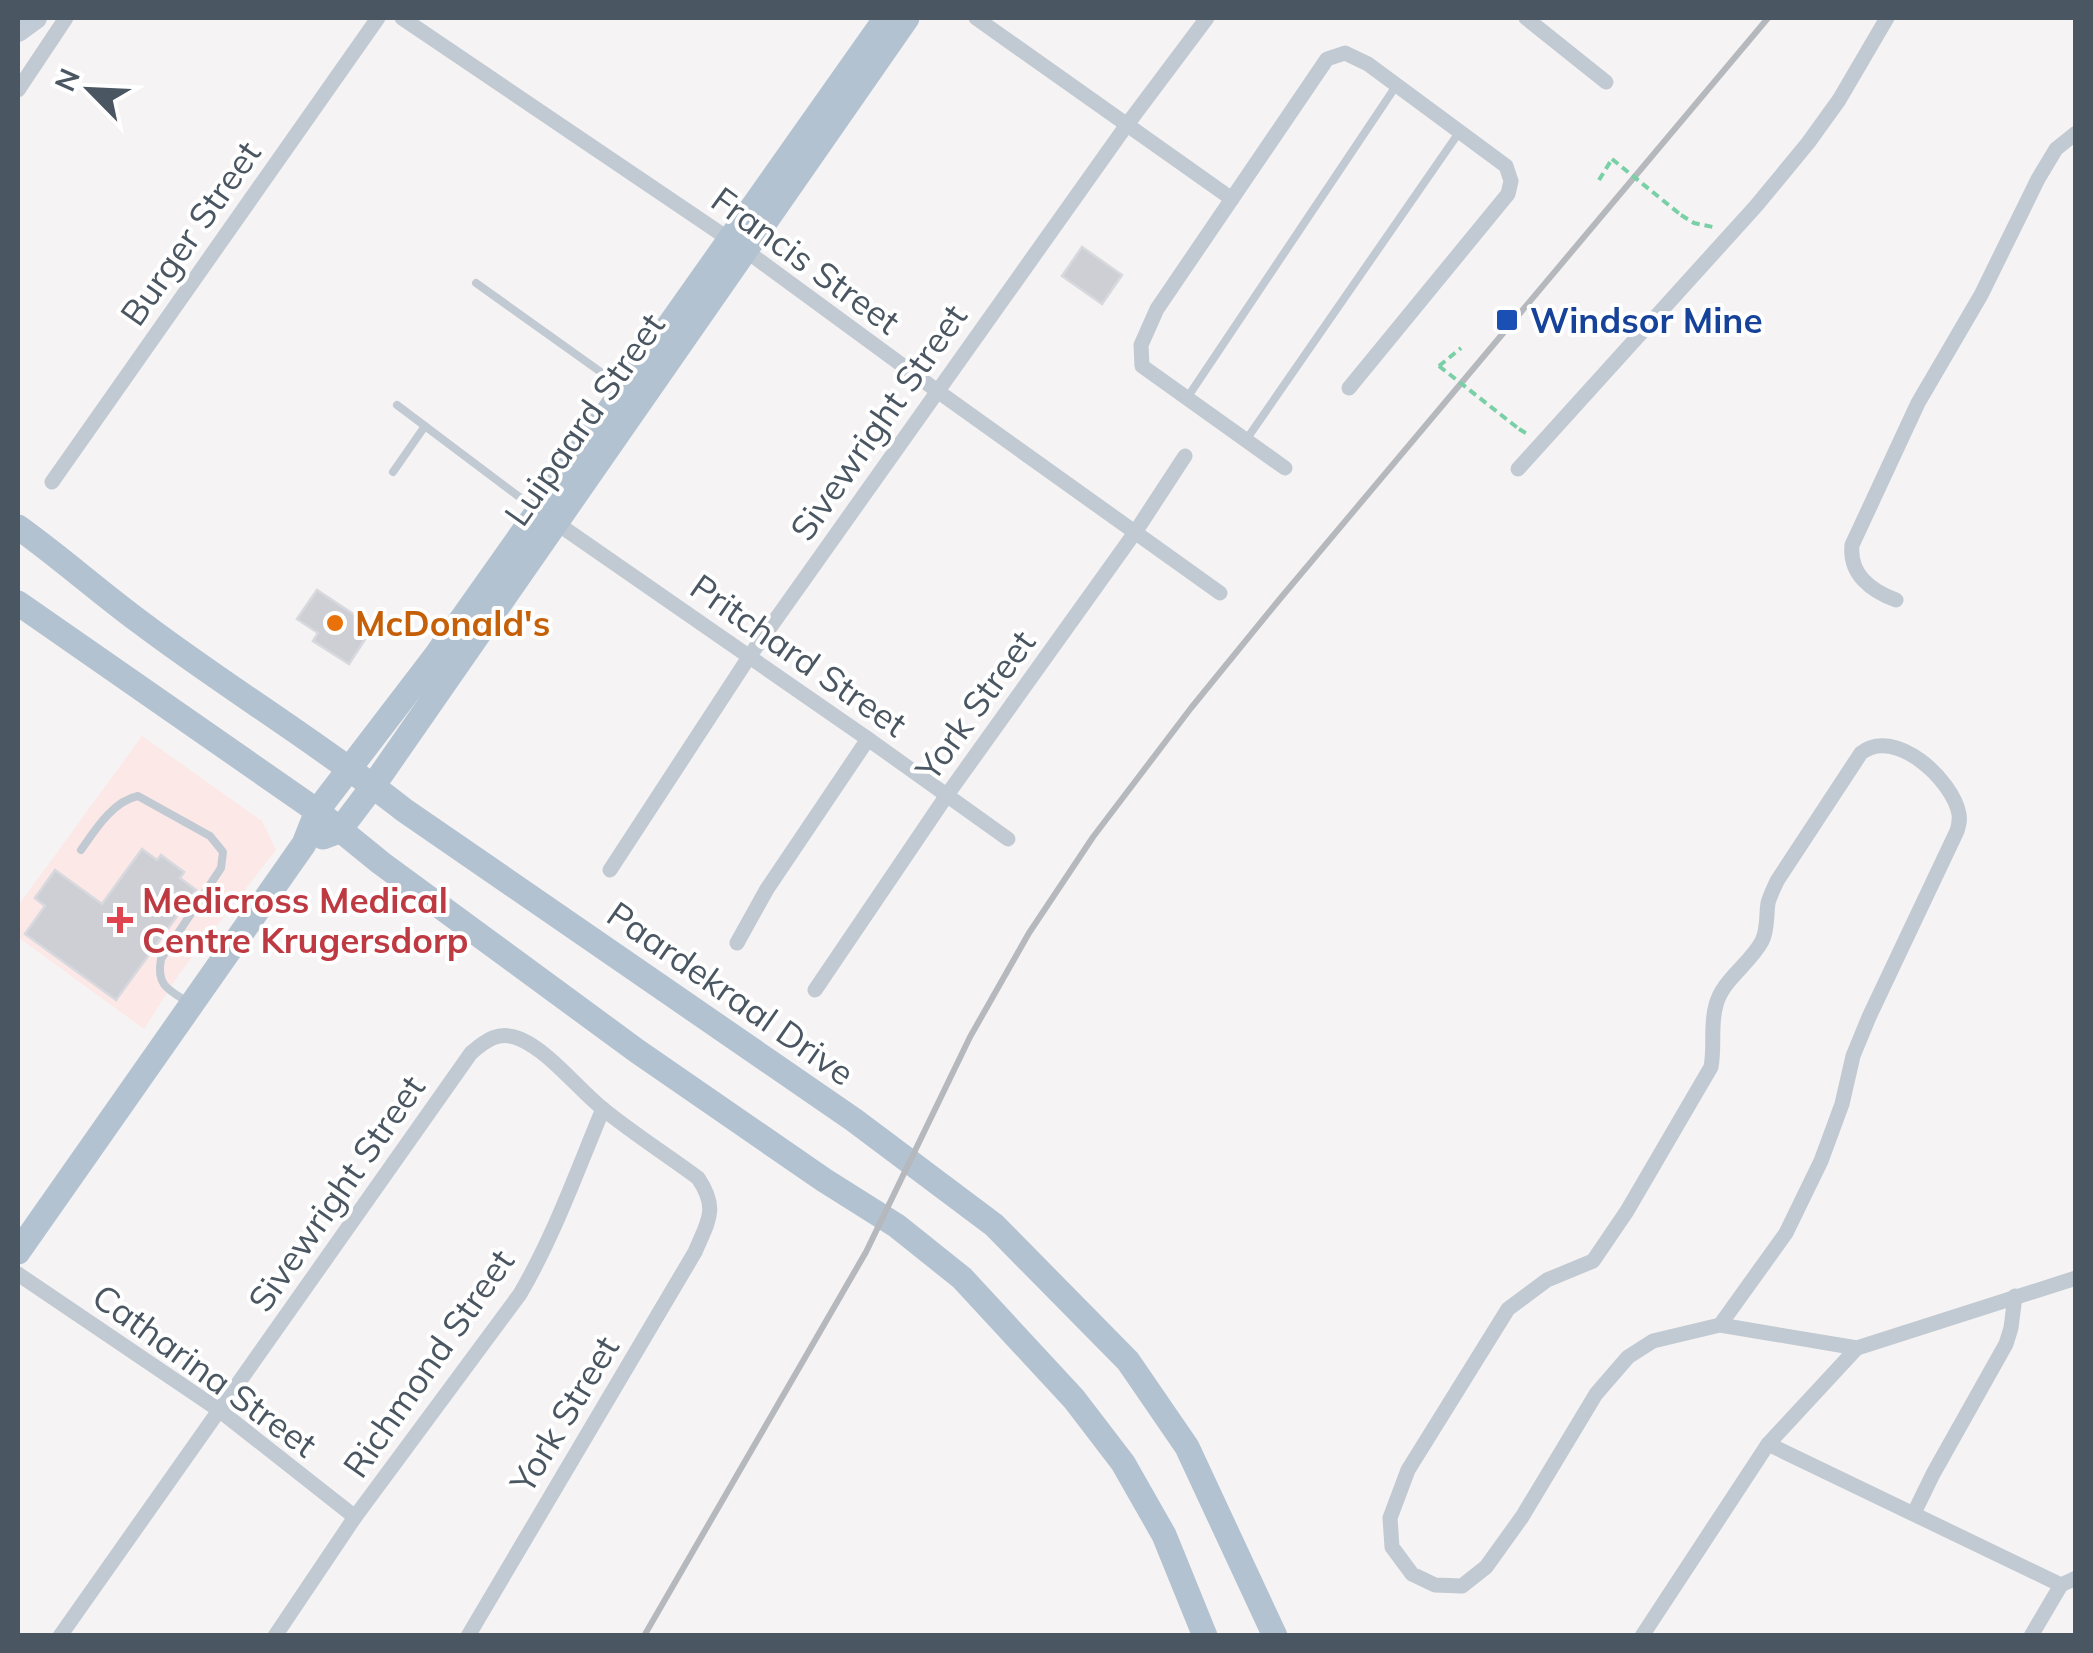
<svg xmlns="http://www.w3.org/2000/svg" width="2093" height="1653" font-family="Mulish,sans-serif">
	<rect width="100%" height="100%" fill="#f5f3f3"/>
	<polygon fill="#fce8e6" points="142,736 262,821 276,850 179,974 144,1029 18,937 18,906"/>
	<g fill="#cdcfd5" stroke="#d7d9de" stroke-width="2.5">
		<polygon points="1082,247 1122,275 1102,304 1062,276"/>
		<polygon points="317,590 373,627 349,664 313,641 318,633 297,619"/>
		<polygon points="142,849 157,860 161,855 184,872 180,878 196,890 116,1000 25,934 45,906 35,898 55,870 102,904"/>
	</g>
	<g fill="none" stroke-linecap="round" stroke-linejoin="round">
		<g stroke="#7ad0a6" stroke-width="4" stroke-dasharray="8 5" stroke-linecap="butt">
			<polyline points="1599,180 1612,159"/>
			<polyline points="1681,215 1694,223 1713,227"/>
			<polyline points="1439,366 1461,348"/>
			<polyline points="1519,429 1529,435"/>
		</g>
		<g stroke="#c1cad2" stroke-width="8">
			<polyline points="476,283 619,385"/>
			<polyline points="1187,398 1396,86"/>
			<polyline points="397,405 534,508"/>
			<polyline points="1246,440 1460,131"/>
			<polyline points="393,472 425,426"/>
			<path d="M81,850C95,830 113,801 138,796L210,836L223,852L221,868L161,959C156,985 168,990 188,1002"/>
		</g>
		<g stroke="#c1cad2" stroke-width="15">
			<polyline points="402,18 745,250 936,390 1220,593"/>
			<polyline points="976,18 1232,199"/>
			<polyline points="1526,18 1606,82"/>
			<polyline points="18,90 66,18"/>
			<polyline points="1285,468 1142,366 1141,345 1157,309 1327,59 1345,53 1368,64 1506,166 1511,181 1508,194 1349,388"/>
			<polyline points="1518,469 1756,206 1808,143 1839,100 1887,18"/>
			<polyline points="52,482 378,18"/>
			<polyline points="555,522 868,739 1008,839"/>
			<path d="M1896,600C1871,591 1849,574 1852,545L1918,403L1981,295L2038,179L2056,149L2076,133"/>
			<polyline points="610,870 749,657 1126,126 1207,18"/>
			<polyline points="737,943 767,889 868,739"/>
			<polyline points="815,990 947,795 1136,531 1185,456"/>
			<polyline points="18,1274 219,1410 355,1517"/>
			<path d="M1720,1325L1786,1233L1821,1161L1842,1104L1853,1056L1869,1017L1957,831C1959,824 1960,821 1959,814C1953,780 1895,726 1861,753L1777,881C1774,888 1770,895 1768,903C1766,916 1768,929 1762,941C1750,964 1722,980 1716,1005C1710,1025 1715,1046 1711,1067L1627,1211L1593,1261L1547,1280L1508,1309L1408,1470L1390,1518L1392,1547L1412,1574L1435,1585L1462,1586L1486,1567L1522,1517L1596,1394L1628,1357L1653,1341L1720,1325L1857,1348"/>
			<polyline points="1768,1444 2061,1585"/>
			<polyline points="1914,1513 1933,1474 2006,1344 2011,1328 2015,1296"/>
			<path d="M60,1636L471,1053C486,1040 499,1030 520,1039C550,1052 577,1088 603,1109C634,1134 667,1155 698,1178C719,1209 708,1221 695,1252L468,1636"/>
			<path d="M275,1636L355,1517L520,1294C554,1236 577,1171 603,1109"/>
			<polyline points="1642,1636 1768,1444 1857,1348 2076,1278"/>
			<polyline points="2031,1636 2061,1585 2076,1578"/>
		</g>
		<polyline stroke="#c1cbd6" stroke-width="22" points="18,31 36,18"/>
		<g stroke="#b3c2d1" stroke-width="25">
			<path d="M18,527C60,557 98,591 140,622C226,687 319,743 404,810L854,1120L994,1225L1128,1361L1187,1447L1275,1636"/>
			<polyline points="18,603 317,811 381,863 637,1051 824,1180 897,1226 962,1278 1074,1399 1123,1463 1164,1535 1205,1636"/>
			<polyline points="323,837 339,831 373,786 907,18"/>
			<polyline points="18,1252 304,844 317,811 437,654 886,18"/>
		</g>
		<polyline stroke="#b5b8bd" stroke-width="6" points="644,1636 866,1252 970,1037 1029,933 1093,837 1191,708 1279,600 1768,18"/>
		<g stroke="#7ad0a6" stroke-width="4" stroke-dasharray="8 5" stroke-linecap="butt">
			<polyline points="1612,159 1681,215"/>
			<polyline points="1439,366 1519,429"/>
		</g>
	</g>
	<rect fill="#1a4fb4" stroke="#fff" stroke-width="4" x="1495" y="308" width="24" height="24" rx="5"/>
	<circle fill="#e8710a" stroke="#fff" stroke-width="4" cx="335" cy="623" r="10"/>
	<path fill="#e0444e" stroke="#fff" stroke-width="4" d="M115 905h10v10h10v10h-10v10h-10v-10h-10v-10h10z"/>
	<g text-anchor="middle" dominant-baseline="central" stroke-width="8" stroke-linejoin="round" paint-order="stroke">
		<g font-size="35" fill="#4a5661" stroke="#fff">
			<text transform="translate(190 233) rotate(-55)">Burger Street</text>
			<text transform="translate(806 260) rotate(36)">Francis Street</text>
			<text transform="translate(584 419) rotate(-55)">Luipaard Street</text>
			<text transform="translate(878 422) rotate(-55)">Sivewright Street</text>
			<text transform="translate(799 655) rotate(35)">Pritchard Street</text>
			<text transform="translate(975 705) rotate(-54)">York Street</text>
			<text transform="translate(731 993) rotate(35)">Paardekraal Drive</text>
			<text transform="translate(336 1193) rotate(-55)">Sivewright Street</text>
			<text transform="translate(428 1363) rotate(-55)">Richmond Street</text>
			<text transform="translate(205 1370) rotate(36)">Catharina Street</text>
			<text transform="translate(564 1414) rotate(-59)">York Street</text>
		</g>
		<g font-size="35" font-weight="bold" fill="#164399" stroke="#fff" text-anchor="start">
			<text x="1530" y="320">Windsor Mine</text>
		</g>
		<g font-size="35" font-weight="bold" fill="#c56008" stroke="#fff" text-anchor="start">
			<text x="355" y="623">McDonald's</text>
		</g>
		<g font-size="35" font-weight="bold" fill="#be3a42" stroke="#fff" text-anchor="start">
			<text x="142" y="900">Medicross Medical<tspan x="142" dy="40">Centre Krugersdorp</tspan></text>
		</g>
	</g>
	<rect width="2093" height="1653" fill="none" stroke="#4a5661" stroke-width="40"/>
	<g transform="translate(90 90) rotate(294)" stroke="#ffffff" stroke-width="8" paint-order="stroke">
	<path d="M0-8L18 38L0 25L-18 38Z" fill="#4a5661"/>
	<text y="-15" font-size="28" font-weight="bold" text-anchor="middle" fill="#4a5661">N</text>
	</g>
</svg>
